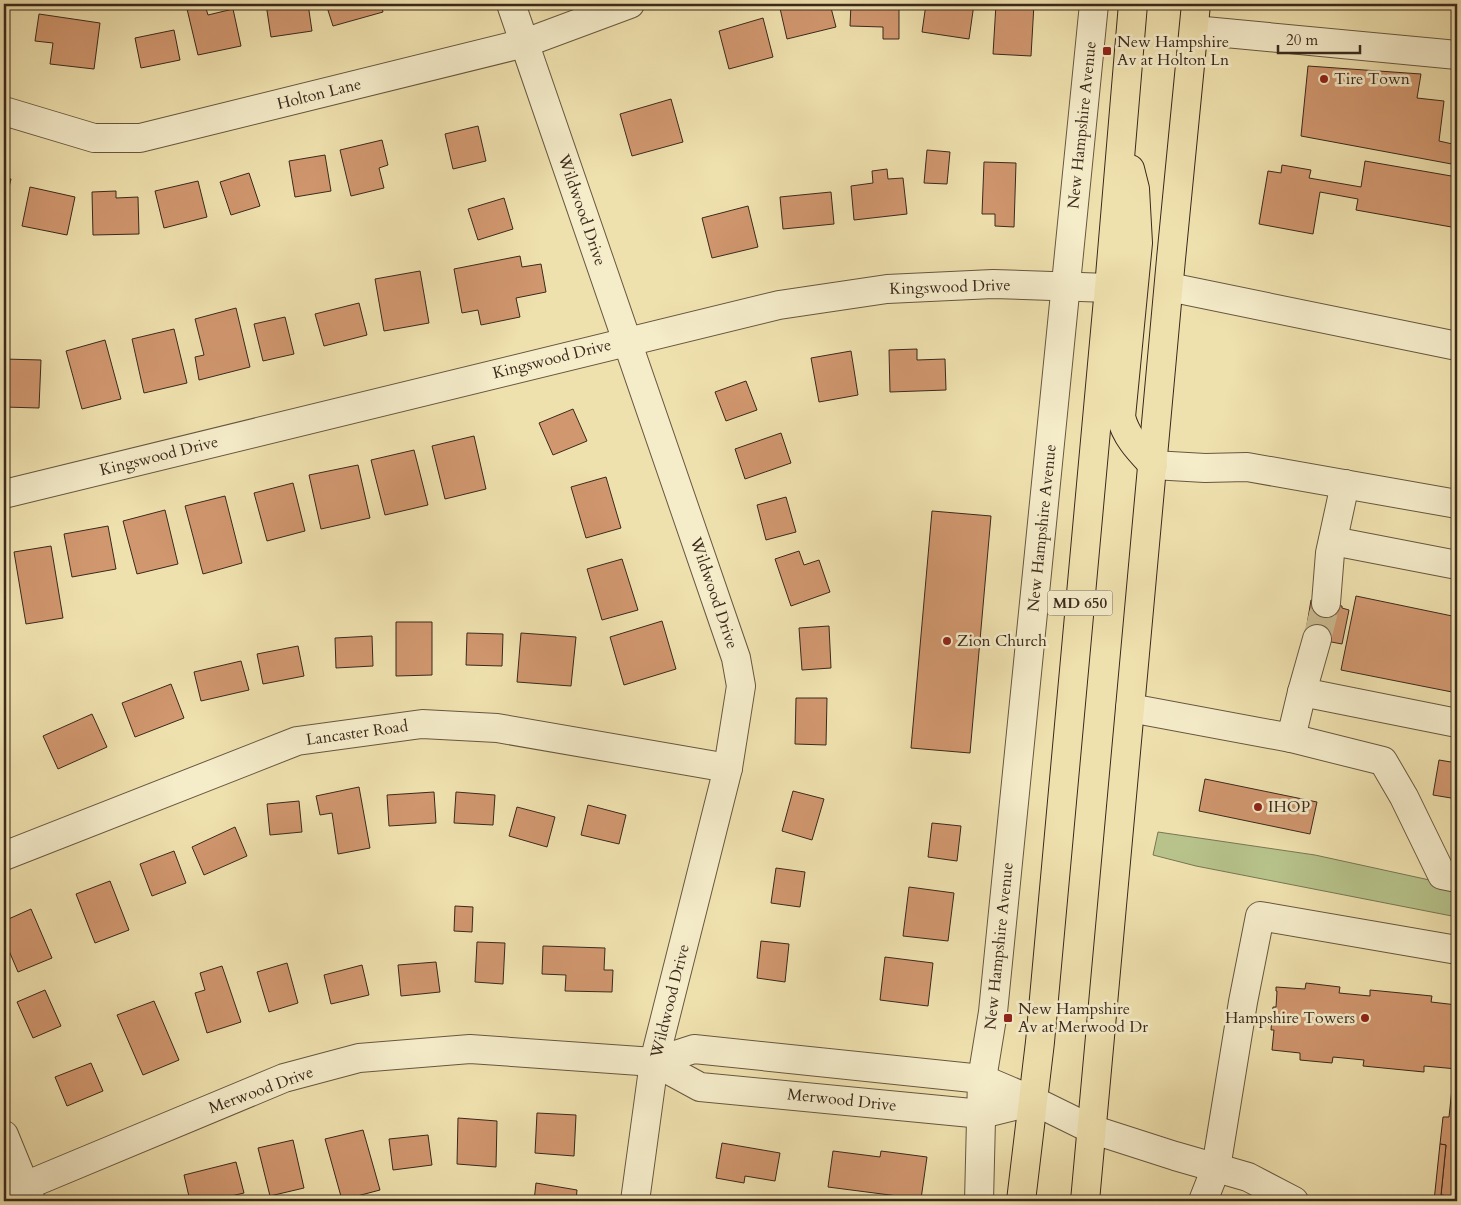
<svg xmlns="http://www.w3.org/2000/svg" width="1461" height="1205" font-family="Cardo,serif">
	<rect width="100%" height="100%" fill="#efe1ae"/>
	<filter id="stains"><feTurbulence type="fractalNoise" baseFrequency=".004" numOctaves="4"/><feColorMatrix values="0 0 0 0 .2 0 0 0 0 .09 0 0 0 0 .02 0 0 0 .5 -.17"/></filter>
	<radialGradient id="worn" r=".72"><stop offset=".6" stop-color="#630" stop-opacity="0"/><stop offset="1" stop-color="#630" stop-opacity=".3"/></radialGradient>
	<polygon fill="#b7c38b" stroke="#787654" points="1158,832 1315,855 1457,886 1457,917 1196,866 1153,855"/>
	<g fill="#d1976f" stroke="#3a291c">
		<polygon points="266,4 308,4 312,31 271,37"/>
		<polygon points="326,4 381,4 383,12 333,26"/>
		<polygon points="779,4 830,4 836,27 787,39"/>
		<polygon points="851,4 899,4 899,39 883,39 883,27 850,26"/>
		<polygon points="926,4 974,4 969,39 922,32"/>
		<polygon points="996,4 1034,4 1031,56 993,54"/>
		<polygon points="205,5 208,15 233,9 241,46 198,55 187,9"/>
		<polygon points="39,14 100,23 94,69 50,64 53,43 35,41"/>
		<polygon points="763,18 773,57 729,69 719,31"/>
		<polygon points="174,30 180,60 141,68 135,38"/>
		<polygon points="1308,66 1421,74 1417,98 1444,101 1439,141 1457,145 1457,165 1301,136"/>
		<polygon points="671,99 683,142 632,156 620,114"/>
		<polygon points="478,126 486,161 453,169 445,134"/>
		<polygon points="382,140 388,165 379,168 384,188 351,196 340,150"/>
		<polygon points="927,150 950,152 947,184 924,183"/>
		<polygon points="325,155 331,191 295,197 289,161"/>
		<polygon points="1365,161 1457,177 1457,228 1356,210 1358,199 1320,192 1313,234 1259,224 1268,171 1281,173 1282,165 1311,170 1309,178 1361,187"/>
		<polygon points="984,162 1016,163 1014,227 995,226 995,214 982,214"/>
		<polygon points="887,169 888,179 903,178 907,214 854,220 851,186 873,183 872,171"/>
		<polygon points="249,173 260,206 231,215 220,182"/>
		<polygon points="4,178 11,179 4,208"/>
		<polygon points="198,181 207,217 164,228 155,191"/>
		<polygon points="30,187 75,197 67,235 22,226"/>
		<polygon points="116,191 116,198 138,197 139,234 93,235 92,192"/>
		<polygon points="831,192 834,224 783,229 780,197"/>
		<polygon points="504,198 513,229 478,240 468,209"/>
		<polygon points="748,206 758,247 712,258 702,218"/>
		<polygon points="520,256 522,267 541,264 546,292 516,298 520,317 481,325 478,310 462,313 454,269"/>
		<polygon points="420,271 429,323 384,331 375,279"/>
		<polygon points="359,303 367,335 324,346 315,314"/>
		<polygon points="236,308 250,367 199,380 195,357 204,355 195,319"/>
		<polygon points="285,317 294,354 263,361 254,324"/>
		<polygon points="174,329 187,383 144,393 132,339"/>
		<polygon points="105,340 121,399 82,409 66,351"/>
		<polygon points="917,349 917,360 945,359 946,390 890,392 889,350"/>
		<polygon points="851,351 858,395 819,402 811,358"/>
		<polygon points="4,359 41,360 39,408 4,407"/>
		<polygon points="746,381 757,410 726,421 715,392"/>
		<polygon points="573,409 587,441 553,455 539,423"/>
		<polygon points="781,433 791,463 745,479 735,449"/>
		<polygon points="474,436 486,489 445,499 432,446"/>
		<polygon points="414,450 428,505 385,515 371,460"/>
		<polygon points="358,465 370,518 321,529 309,475"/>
		<polygon points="606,477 621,528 586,538 571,487"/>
		<polygon points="293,483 305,531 267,541 254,493"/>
		<polygon points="225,496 242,563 203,574 185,506"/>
		<polygon points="786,497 796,532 766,540 757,505"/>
		<polygon points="165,510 178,564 137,574 123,521"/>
		<polygon points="932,511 991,516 970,753 911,748"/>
		<polygon points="108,526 116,569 72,577 64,534"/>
		<polygon points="51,546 63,618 26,624 14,552"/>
		<polygon points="799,551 804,565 819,560 830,592 791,606 775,559"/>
		<polygon points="622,559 638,610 602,620 587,569"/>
		<polygon points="1356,596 1457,617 1457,693 1341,670"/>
		<polygon points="1311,600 1342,606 1342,608 1349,610 1342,644 1305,637"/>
		<polygon points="662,621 676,669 624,685 610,637"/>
		<polygon points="396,622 432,622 432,675 396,676"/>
		<polygon points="829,626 831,668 802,670 799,628"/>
		<polygon points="467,633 503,634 502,666 466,665"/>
		<polygon points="521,633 576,637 571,686 517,682"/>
		<polygon points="372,636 373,666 336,668 335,638"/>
		<polygon points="298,646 304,676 263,684 257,654"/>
		<polygon points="241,661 249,690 201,701 194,672"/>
		<polygon points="171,684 184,718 135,737 122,703"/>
		<polygon points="796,698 827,698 826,745 795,744"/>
		<polygon points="92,714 107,747 58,769 43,736"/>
		<polygon points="1439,760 1457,763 1457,799 1433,795"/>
		<polygon points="1205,779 1317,802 1310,834 1199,811"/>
		<polygon points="359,787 370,848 338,854 332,813 320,815 316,796"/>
		<polygon points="793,791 824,799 812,840 782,831"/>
		<polygon points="434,792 436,823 389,826 387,795"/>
		<polygon points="456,792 495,795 493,825 454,823"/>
		<polygon points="299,801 302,832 270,835 267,804"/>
		<polygon points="588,805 626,815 619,844 581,835"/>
		<polygon points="517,807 555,817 547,847 509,836"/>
		<polygon points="932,823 961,826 957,861 928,857"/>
		<polygon points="235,827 247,856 204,875 192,847"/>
		<polygon points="174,851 186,883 152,896 140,864"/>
		<polygon points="776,868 805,872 800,907 771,903"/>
		<polygon points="110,881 129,930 95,943 76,894"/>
		<polygon points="909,887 954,893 948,941 903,936"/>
		<polygon points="455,906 473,907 472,932 454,931"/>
		<polygon points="31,909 52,958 18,972 4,939 4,921"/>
		<polygon points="761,941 789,944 785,982 757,978"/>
		<polygon points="477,942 505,943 503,984 475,982"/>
		<polygon points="543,946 605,948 604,970 613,970 612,992 565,991 566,975 542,974"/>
		<polygon points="885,957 933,963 928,1006 880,1000"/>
		<polygon points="436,962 440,992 401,996 398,965"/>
		<polygon points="287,963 298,1003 269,1012 257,972"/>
		<polygon points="362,965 369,995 331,1004 324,975"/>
		<polygon points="222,966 241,1022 207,1033 195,993 205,990 200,973"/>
		<polygon points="1306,983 1340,987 1339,993 1370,996 1370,990 1432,996 1431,1002 1457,1005 1457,1069 1424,1066 1424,1072 1363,1066 1364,1060 1333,1057 1332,1063 1300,1060 1300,1053 1272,1050 1274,1030 1271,1030 1273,1007 1276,1007 1277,991 1276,991 1276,987 1305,989"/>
		<polygon points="45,990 61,1026 33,1038 17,1002"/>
		<polygon points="154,1001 179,1060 143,1075 117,1015"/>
		<polygon points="91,1063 103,1091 67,1106 55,1077"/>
		<polygon points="1453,1079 1457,1080 1457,1201 1454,1201 1455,1197 1441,1195 1446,1145 1440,1144 1443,1117 1449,1117"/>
		<polygon points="537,1113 576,1115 574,1156 535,1153"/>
		<polygon points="458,1118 497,1121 496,1167 457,1164"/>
		<polygon points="363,1130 380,1190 342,1200 325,1139"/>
		<polygon points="428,1135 432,1165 393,1170 389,1139"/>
		<polygon points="293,1140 304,1188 270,1196 258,1148"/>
		<polygon points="722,1143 780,1153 775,1181 745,1176 744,1183 716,1178"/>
		<polygon points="1440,1144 1446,1145 1441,1195 1455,1197 1454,1201 1434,1201"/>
		<polygon points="833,1151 880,1157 881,1151 927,1157 921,1199 828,1187"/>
		<polygon points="236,1162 244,1193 210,1201 190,1201 184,1175"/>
		<polygon points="536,1183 577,1190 576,1201 534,1201"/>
	</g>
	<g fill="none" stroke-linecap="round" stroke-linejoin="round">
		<polyline stroke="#cbbc91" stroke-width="28" stroke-dasharray="28 14" stroke-linecap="butt" points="1317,639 1326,603"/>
		<defs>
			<g id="minor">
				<polyline points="511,4 736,658 741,686 728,768 654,1062 635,1201"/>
				<polyline points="1194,30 1457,55"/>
				<polyline points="4,111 94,138 140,138 525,43 630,4"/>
				<polyline points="1169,287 1457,346"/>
				<polyline points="1153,465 1205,468 1247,467 1457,504"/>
				<polyline points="4,494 779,305 887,289 993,284 1109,288"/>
				<polyline points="1333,541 1457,565"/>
				<polyline points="1326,603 1330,553 1345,484"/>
				<polyline points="1317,639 1302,692 1457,723"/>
				<polyline points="1130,708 1291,738 1302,692"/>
				<polyline points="1291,738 1383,761 1404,797 1442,875 1457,878"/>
				<polyline points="4,856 297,741 422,724 497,728 728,768"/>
				<polyline points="654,1062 700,1087 982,1114 1034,1101"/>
				<polyline points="4,1135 31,1201"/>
				<polyline points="4,1197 25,1186 284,1078 359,1058 470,1049 654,1062 694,1049 982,1079 1034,1101 1091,1129 1175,1156 1248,1177 1294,1201"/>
				<polyline points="979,1201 982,1079 993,1012 1094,4"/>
				<polyline points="1203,1201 1216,1168 1243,1002 1260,916 1457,950"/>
			</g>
			<g id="major">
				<path d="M1130,169L1135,189L1138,243L1121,417C1126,437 1139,450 1153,465"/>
				<polyline points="1021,1201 1040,1042 1109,288 1133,4"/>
				<polyline points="1085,1201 1171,259 1196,4"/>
			</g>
		</defs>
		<use href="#minor" stroke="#675740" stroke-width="30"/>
		<use href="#major" stroke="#3a291c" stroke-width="30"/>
		<use href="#minor" stroke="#f5ecca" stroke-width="28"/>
		<use href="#major" stroke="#efe1ae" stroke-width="28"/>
	</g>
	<g fill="#8f2418" stroke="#f5ecca" stroke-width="2">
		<rect x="1102" y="46" width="10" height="10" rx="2.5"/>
		<circle cx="1324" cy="79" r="5"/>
		<circle cx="947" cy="641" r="5"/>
		<circle cx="1258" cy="807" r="5"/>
		<rect x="1003" y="1013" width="10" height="10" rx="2.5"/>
		<circle cx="1365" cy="1018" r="5"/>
	</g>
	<g text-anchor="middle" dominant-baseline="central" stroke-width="5" stroke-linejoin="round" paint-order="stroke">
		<rect fill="#f5ecca" stroke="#726450" stroke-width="1" x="1047.5" y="590.5" width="65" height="25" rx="4"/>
		<g font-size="15" font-weight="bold" fill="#3a291c">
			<text x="1080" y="603">MD 650</text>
		</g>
		<g font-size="16" fill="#3a291c" stroke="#f5ecca" text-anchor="start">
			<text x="1117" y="42">New Hampshire<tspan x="1117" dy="18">Av at Holton Ln</tspan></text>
			<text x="1334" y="79">Tire Town</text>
			<text x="957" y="641">Zion Church</text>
			<text x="1268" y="807">IHOP</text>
			<text x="1018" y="1009">New Hampshire<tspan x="1018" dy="18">Av at Merwood Dr</tspan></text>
			<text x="1355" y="1018" text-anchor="end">Hampshire Towers</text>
		</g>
		<g font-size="16" fill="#3a291c" stroke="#f5ecca">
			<text transform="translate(319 94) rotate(-14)">Holton Lane</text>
			<text transform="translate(1082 125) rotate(-84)">New Hampshire Avenue</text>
			<text transform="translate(582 210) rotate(71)">Wildwood Drive</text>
			<text transform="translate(950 287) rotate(-2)">Kingswood Drive</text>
			<text transform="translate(552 359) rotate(-14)">Kingswood Drive</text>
			<text transform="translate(159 456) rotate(-14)">Kingswood Drive</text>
			<text transform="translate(1042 528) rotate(-84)">New Hampshire Avenue</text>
			<text transform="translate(714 593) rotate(71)">Wildwood Drive</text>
			<text transform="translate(357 733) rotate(-8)">Lancaster Road</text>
			<text transform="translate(999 946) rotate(-84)">New Hampshire Avenue</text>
			<text transform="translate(670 1001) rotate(-76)">Wildwood Drive</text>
			<text transform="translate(261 1090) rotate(-20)">Merwood Drive</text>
			<text transform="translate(842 1100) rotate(6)">Merwood Drive</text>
		</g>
	</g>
	<rect width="1461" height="1205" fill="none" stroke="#efe1ae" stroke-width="20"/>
	<rect x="5" y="5" width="1451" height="1195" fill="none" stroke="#3a291c" stroke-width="2.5"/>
	<rect x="10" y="10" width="1441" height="1185" fill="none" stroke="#3a291c"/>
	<path d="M1278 45v8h82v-8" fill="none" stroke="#3a291c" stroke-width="2.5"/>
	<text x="1286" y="45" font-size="15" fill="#3a291c" stroke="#f5ecca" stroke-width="4" paint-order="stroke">20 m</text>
	<rect width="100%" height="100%" filter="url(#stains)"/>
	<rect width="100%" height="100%" fill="url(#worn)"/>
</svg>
